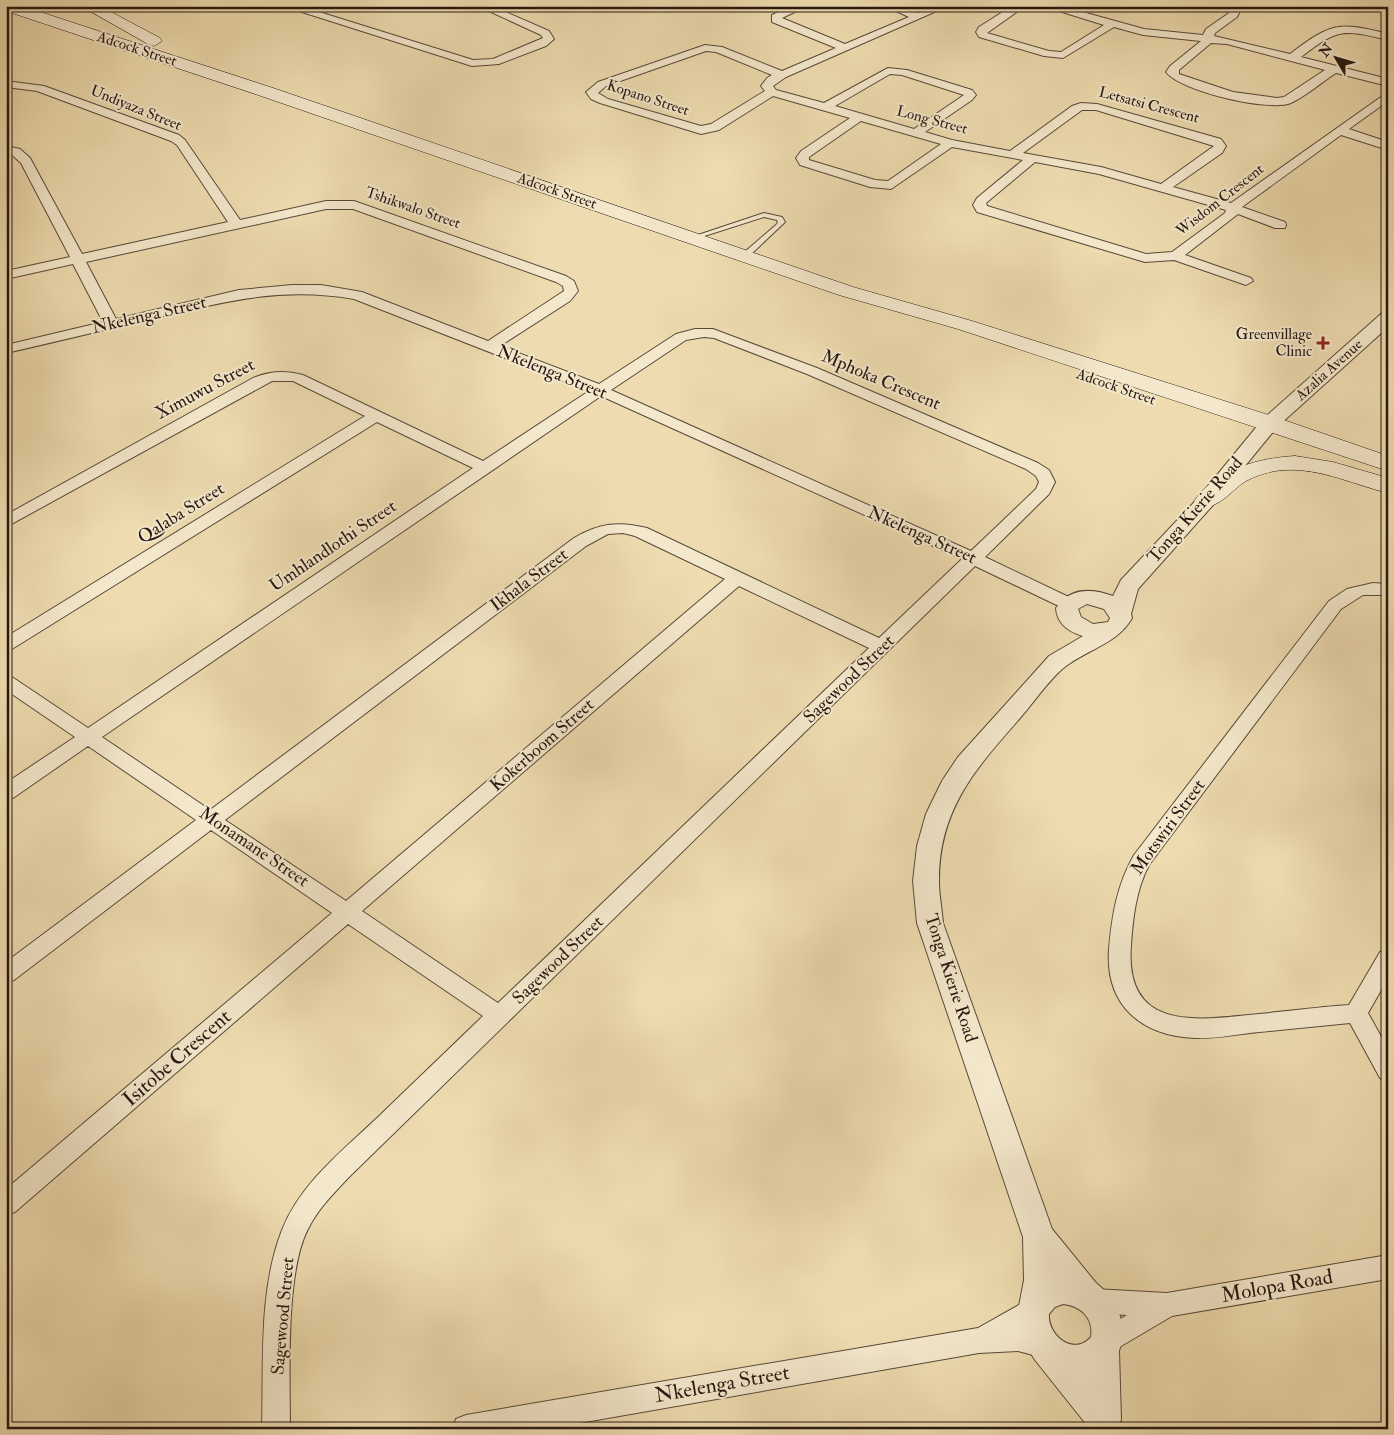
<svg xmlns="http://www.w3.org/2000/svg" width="1394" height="1435" font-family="'IM FELL Double Pica',serif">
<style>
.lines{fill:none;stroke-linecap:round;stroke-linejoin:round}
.service-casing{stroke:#584939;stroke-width:2}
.minor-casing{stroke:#584939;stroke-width:2}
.tertiary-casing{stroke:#584939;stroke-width:2}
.secondary-casing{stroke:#261811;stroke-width:1}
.service{fill:#f4e8cc;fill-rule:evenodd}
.minor{fill:#f4e8cc;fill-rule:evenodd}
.tertiary{fill:#f4e8cc;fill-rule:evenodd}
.secondary{fill:#f4e8cc;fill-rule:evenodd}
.poi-dot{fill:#8f2418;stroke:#f4e8cc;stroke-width:2}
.labels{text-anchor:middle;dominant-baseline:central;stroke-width:4;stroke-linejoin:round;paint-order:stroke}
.far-street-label{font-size:15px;fill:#261811;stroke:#f4e8cc}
.far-poi-label{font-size:15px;fill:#261811;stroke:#f4e8cc;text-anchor:end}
.street-label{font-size:18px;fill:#261811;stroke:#f4e8cc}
.near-street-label{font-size:21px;fill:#261811;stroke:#f4e8cc}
</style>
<rect width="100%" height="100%" fill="#eedcb0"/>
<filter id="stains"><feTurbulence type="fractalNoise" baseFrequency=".004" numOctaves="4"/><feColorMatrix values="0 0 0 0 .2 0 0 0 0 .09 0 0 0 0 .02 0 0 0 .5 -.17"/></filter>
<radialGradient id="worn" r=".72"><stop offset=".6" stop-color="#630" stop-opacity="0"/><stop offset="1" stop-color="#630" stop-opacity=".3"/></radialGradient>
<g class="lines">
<!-- service casing -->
<g class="service-casing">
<path id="service" d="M764,213L782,217L785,222L747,258L740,256L776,225L778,222L777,220L764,217L695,239L689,238Z"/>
</g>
<!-- minor casing -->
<g class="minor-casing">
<path id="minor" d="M283,6H300L473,60L493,59L543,38L541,35L478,6H492L549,31L554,39L546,46L499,64L472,66Z
M792,6H807L782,18L845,44L909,17L885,6H900L918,13L934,6H948L786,77L773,86L776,90L824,103L888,68L907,70L972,90L976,95L972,100L925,132L952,140L1010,151L1072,106L1081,103L1097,104L1221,139L1226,146L1222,153L1173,187L1231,203L1388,92V101L1349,129L1388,142V150L1341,135L1242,207L1285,222L1286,225L1285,228H1275L1238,214L1185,255L1251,278L1253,281L1246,285L1174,260L1145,262L977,212L973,205L977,198L1023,160L952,147L891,189L870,187L800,165L796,158L801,151L850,118L773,96L719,130L701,134L600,103L591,99L586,92L598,82L705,45L722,47L782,71L836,48L772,22V15ZM706,51L716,52L772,75L767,78L761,86L765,91L711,124L701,126L608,99L598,93L606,86ZM890,74L902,75L964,95L914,129L835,106ZM1082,110H1096L1214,146L1161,184L1101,167L1023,153ZM861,121L941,144L888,181L875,180L809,160V157ZM1035,162L1099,174L1226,210L1225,213L1172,252L1146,254L987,206L986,203Z
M1012,6H1025L987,33L1049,51L1061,52L1104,25L1043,6H1061L1144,29L1203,35L1206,29L1229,13L1224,6H1236L1240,11L1237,17L1215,33L1214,36L1290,54C1331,23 1338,21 1388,34V40C1343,29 1338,28 1301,57L1388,79V86L1336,73C1322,82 1306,96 1291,103C1268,112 1180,91 1166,72L1170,66L1201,41L1143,35L1114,27L1063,58L1044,56L979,37L976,32L979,27ZM1211,43L1227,44L1325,70L1284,97L1277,98L1233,92L1179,74V70Z
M6,81L44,86L179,135L185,140L240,220L326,201H354L566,276L574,281L578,291L570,301L500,346L599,384L676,334L695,329H713L817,368L1038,463L1049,470L1055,482L1049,494L985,557L1075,600L1078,604L1075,608H1063L975,566L348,1178C333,1194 318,1209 308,1229C285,1273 290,1377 290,1429H262C264,1364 258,1291 282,1230C300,1184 342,1151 377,1118C412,1084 448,1050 483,1016L348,924L15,1212L6,1215V1189L332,913L211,830L14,980L6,983V962L196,820L88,746L13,798L6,800V783L75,737L6,690V675L12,677L88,728L473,468L377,422L12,649L6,651V637L365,416L293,381H272L6,527V515L253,378C270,371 285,370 303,375L483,461L589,391L354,299C280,286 222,302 151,319C103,330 55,342 6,353V345L103,322L73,264L6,279V271L70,257L21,163L12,155L6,154V146L20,149L30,158L82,254L228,222L177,145L171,141L37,91L6,87ZM326,209H353L556,282L563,286L564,291L488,341L362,292L321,285H292L239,290L116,319L86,262ZM704,337L714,338L807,374L1026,469L1036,476L1039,482L1036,489L971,551L611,390L686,340ZM601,396L962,559L879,638L647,528C619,521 599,523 574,538L210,810L102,737ZM623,533L635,536L725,579L346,901L225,820L586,546L608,534ZM739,586L869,648L498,1003L362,911Z
M1373,583L1388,584V595H1363L1341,609L1149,865C1136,890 1133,917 1131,945C1124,1033 1198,1020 1259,1014C1289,1011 1319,1007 1349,1005L1380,952L1388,949V978L1368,1013L1388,1049V1081L1380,1078L1350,1023C1320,1026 1289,1029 1259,1032C1238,1034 1216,1039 1195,1038C1141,1036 1105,1005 1109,949C1112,915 1117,885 1134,855L1329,601L1347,589Z
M1388,1255V1279L1172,1316L1106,1355L1097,1351L1093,1342L1097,1333L1127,1315L1094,1313L1085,1310L1081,1301L1085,1292L1094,1289L1167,1293Z
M1033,1297L1042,1300L1046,1309L1042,1318L1026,1327L1050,1335L1054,1344L1050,1353L1041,1357L1018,1351L979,1353L545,1429H453L456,1419L466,1415L978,1328Z"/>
</g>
<!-- tertiary casing -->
<g class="tertiary-casing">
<path id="tertiary" d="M1388,312V327L1277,427L1213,505L1138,589L1131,614L1132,618C1118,643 1089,649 1066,666C1051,677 1034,702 1021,717C977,767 938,809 939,882C939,895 942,909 943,923L1052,1229L1096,1283L1111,1296L1120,1316L1124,1334L1119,1351L1121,1420L1117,1429H1090L1035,1360L1020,1336L1016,1322L1024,1280L1023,1237L917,923L913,881L917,846L926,814L942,781L958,757L1049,656L1083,636C1069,632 1057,624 1056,608C1069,588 1091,588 1113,596L1121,580L1199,497L1263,419L1382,313ZM1087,604L1104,609L1110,618L1108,622L1093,624L1081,617L1078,609ZM1063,1304C1081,1306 1094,1318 1091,1337C1074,1357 1047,1335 1049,1314L1055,1307Z"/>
</g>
<!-- secondary casing -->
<g class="secondary-casing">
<path id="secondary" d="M6,6H22L273,88L853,287L972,321L1278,418L1388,456V471L958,329L839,295L261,96L6,11Z
M81,6H100L160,38L162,41L154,46L148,44Z
M1295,456L1333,462L1388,478V493C1351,484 1315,465 1275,471C1265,473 1255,476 1246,481C1230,491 1218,511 1198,506L1194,501C1216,469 1259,458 1295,456Z"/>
</g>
<!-- service -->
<use href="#service" class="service"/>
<!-- minor -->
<use href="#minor" class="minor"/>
<!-- tertiary -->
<use href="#tertiary" class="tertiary"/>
<!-- secondary -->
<use href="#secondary" class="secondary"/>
</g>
<!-- markers -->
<path class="poi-dot" d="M1320.5 335.5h5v5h5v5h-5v5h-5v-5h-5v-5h5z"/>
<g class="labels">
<!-- far-street labels -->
<g class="far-street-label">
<text transform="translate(137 49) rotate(18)">Adcock Street</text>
<text transform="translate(648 98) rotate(18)">Kopano Street</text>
<text transform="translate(1149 105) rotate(15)">Letsatsi Crescent</text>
<text transform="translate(136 108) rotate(22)">Undiyaza Street</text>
<text transform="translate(932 120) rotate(15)">Long Street</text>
<text transform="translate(557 191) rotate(19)">Adcock Street</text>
<text transform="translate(1220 200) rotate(-38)">Wisdom Crescent</text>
<text transform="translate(413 208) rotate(19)">Tshikwalo Street</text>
<text transform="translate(1329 370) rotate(-42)">Azalia Avenue</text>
<text transform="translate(1116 387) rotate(19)">Adcock Street</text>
</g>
<!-- far-poi labels -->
<g class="far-poi-label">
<text x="1312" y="334">Greenvillage<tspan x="1312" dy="17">Clinic</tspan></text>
</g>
<!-- street labels -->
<g class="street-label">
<text transform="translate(149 315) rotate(-13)">Nkelenga Street</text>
<text transform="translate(552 372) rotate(22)">Nkelenga Street</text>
<text transform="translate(881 380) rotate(23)">Mphoka Crescent</text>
<text transform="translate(205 389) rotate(-28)">Ximuwu Street</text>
<text transform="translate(1195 510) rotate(-49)">Tonga Kierie Road</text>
<text transform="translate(181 513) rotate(-32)">Qalaba Street</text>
<text transform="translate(922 535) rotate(24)">Nkelenga Street</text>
<text transform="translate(333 546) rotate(-34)">Umhlandlothi Street</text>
<text transform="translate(529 580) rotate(-37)">Ikhala Street</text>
<text transform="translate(849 679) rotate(-44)">Sagewood Street</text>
<text transform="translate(542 745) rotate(-41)">Kokerboom Street</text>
<text transform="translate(1168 827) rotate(-54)">Motswiri Street</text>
<text transform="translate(254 847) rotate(34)">Monamane Street</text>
<text transform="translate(558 960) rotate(-44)">Sagewood Street</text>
<text transform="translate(951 978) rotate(72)">Tonga Kierie Road</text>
<text transform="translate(283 1316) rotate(-85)">Sagewood Street</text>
</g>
<!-- near-street labels -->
<g class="near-street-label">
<text transform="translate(177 1058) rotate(-41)">Isitobe Crescent</text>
<text transform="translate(1277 1286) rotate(-10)">Molopa Road</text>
<text transform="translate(722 1384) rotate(-10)">Nkelenga Street</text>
</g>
</g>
<!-- margin -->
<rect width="1394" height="1435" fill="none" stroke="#eedcb0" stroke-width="25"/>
<rect x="8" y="8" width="1379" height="1420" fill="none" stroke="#261811" stroke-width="2.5"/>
<rect x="12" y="12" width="1369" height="1410" fill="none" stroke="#261811"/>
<!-- north arrow -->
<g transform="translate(1336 58) rotate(308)" stroke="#f4e8cc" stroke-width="4" paint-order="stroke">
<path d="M0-4L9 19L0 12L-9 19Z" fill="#261811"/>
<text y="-8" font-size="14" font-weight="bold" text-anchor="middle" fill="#261811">N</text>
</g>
<rect width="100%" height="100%" filter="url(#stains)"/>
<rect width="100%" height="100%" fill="url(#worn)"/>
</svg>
